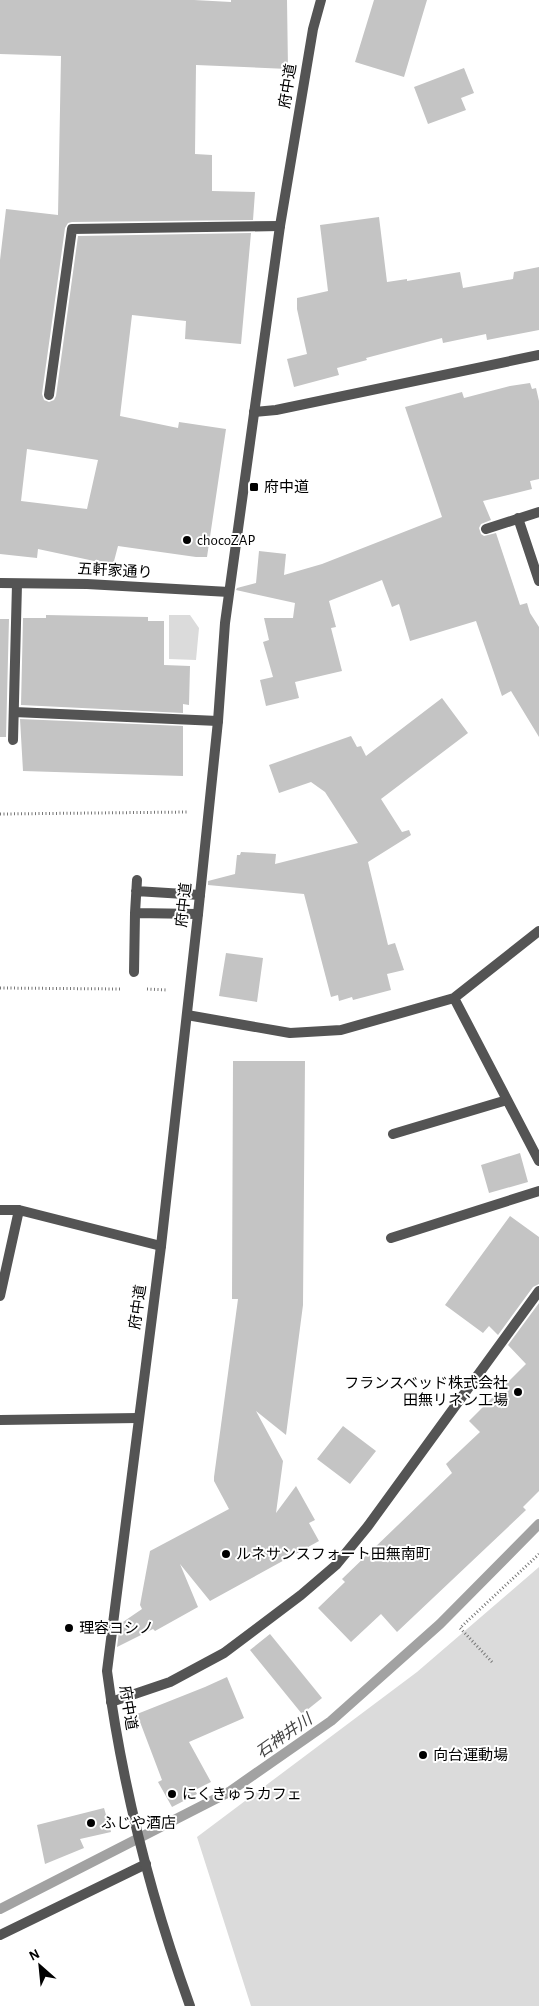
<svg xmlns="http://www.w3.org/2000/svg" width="539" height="2006" font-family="'Alegreya Sans','Noto Sans JP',sans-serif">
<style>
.green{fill:#dbdbdb}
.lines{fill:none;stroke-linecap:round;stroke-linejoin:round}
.stream{stroke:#a2a2a2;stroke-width:10}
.building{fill:#c4c4c4;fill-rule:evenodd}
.path{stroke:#767676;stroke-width:3;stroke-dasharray:1 2.5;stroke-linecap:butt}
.service{stroke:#545454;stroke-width:10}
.minor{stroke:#545454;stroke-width:10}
.tertiary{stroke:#545454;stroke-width:10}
.poi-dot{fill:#000;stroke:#fff;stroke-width:2}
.labels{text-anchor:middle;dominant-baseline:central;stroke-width:4;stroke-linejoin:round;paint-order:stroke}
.street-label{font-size:15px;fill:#000;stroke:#fff}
.poi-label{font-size:15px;fill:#000;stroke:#fff;text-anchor:start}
.water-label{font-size:16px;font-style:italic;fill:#434343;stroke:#fff}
</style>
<rect width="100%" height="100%" fill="#fff"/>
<!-- green -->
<path class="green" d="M169,615H190L199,628L196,660L169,659Z
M539,1567V2006H251L197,1837L417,1672Z"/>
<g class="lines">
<!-- stream -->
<path class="stream" d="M0,1909L229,1792L331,1721L440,1624L539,1524"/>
</g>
<!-- building -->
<path class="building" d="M0,0H194L231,2V0H287L288,69L196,65L195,154L212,155V191L255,192L253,220L72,222L68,223L65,228L42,394L44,400L49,402L54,400L56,396L78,236L251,233L241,344L185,339L186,321L132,315L120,416L178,428L179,422L226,429L207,557H196L118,546L113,565L38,549L37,558L0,554V260L6,209L58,215L61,56L0,54ZM27,449L98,460L87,509L21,501Z
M374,0H427L404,77L355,62Z
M464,68L474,93L461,98L466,110L428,124L414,87Z
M379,217L387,282L407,279V281L460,272L463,288L513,279L514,272L539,267V330L487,340L486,334L443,343L442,338L366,358L367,360L337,368L339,375L294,387L287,359L307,354L297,309V298L328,291L320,225Z
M530,383L532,389L536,388L539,401V479L530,481L532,489L483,501L491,520L481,524L479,528L481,534L484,536L496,533L520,605L527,603L530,613L539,627V737L511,691L502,696L476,621L410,641L399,604L392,607L382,580L329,601L336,627L331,628L342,671L295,682L299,698L266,706L260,680L273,677L263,642L269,640L264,618H293L295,603L236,590L237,588L256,583L259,551L286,554L284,575L322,564L442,517L405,407L462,392L464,398L510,386Z
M46,615L148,617V621H164V665L190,666L189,705L183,704V713L21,705L23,618H46Z
M0,619H9L6,737H0Z
M442,698L468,733L381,799L402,832L409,830L411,835L368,862L388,945L395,943L404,970L387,974L391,990L353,1000L352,997L339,1001L338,995L331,997L304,894L208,885V881L235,874L237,855H240L241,852L276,854L275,864L358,843L325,792L311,782L279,793L269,765L351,736L357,747L361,746L366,756Z
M20,719L183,726V776L23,771Z
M226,953L263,958L257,1002L219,996Z
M233,1061H305L303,1305L286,1435L256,1411L283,1461L276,1513L296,1486L315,1520L309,1523L319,1541L210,1601L180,1564L198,1607L155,1631L153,1629L117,1647L120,1624L142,1609L140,1605L150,1551L229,1509L214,1481V1477L238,1299H232Z
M520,1153L528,1182L489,1193L481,1165Z
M510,1216L539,1237V1284L533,1287L498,1335L489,1326L483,1333L445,1305Z
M539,1303V1491L523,1507L526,1510L397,1632L381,1614L351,1642L318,1608L345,1582L342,1579L452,1473L446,1464L480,1432L469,1421L526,1364L508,1345Z
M343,1426L376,1451L350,1484L317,1459Z
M270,1634L322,1698L302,1714L250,1650Z
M227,1677L244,1718L189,1742L211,1782L195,1790L197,1794L172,1807L158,1782L162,1780L137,1714L205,1687Z
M104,1808L111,1832L80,1839L84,1848L45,1864L37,1825Z"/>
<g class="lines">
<!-- path -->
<path class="path" d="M0,814L188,812
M0,988L121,989
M147,989L168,990
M492,1662L460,1628L539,1554"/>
<!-- service -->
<path class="service" d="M49,395L72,229L280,226
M518,518L539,581
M486,529L539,512
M14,712L218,721
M13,740L17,584
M136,891L200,895
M135,913L137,880
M134,972L135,913L198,914"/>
<!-- minor -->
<path class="minor" d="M254,412L276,410L539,355
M454,998L539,1161
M187,1015L290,1033L341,1030L454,998L539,931
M393,1134L507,1100
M0,1210H19L161,1246
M391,1238L539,1191
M0,1296L19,1210
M0,1420L138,1418
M111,1702L170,1682L224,1653L301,1595L336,1565L368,1526L539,1291
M0,1935L146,1864"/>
<!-- tertiary -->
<path class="tertiary" d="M0,583L87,584L229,592
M190,2006C151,1898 122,1785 107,1671L161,1246L198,914L218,721L225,623L280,226L313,29L321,0"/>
</g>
<!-- markers -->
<g class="poi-dot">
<rect x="249" y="482" width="10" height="10" rx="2.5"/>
<circle cx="187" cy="540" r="5"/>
<circle cx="518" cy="1392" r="5"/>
<circle cx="226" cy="1554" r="5"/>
<circle cx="69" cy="1628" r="5"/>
<circle cx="423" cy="1755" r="5"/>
<circle cx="172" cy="1794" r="5"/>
<circle cx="91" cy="1823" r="5"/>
</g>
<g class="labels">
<!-- street labels -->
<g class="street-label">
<text transform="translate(288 86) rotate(-81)">府中道</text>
<text transform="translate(115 571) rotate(3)">五軒家通り</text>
<text transform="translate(184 905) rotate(-84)">府中道</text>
<text transform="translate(138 1307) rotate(-82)">府中道</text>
<text transform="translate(128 1708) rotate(81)">府中道</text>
</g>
<!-- poi labels -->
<g class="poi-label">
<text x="264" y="487">府中道</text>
<text x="197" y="540">chocoZAP</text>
<text x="508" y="1383" text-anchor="end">フランスベッド株式会社<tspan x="508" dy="17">田無リネン工場</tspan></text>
<text x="236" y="1554">ルネサンスフォート田無南町</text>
<text x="79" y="1628">理容ヨシノ</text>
<text x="433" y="1755">向台運動場</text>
<text x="182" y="1794">にくきゅうカフェ</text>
<text x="101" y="1823">ふじや酒店</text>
</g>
<!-- water labels -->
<g class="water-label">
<text transform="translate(284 1736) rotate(-35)">石神井川</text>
</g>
</g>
<!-- north arrow -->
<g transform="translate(40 1966) rotate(333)" stroke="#ffffff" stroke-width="4" paint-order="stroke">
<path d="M0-4L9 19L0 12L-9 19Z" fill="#000000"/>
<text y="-8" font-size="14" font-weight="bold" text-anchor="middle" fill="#000000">N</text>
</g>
</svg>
